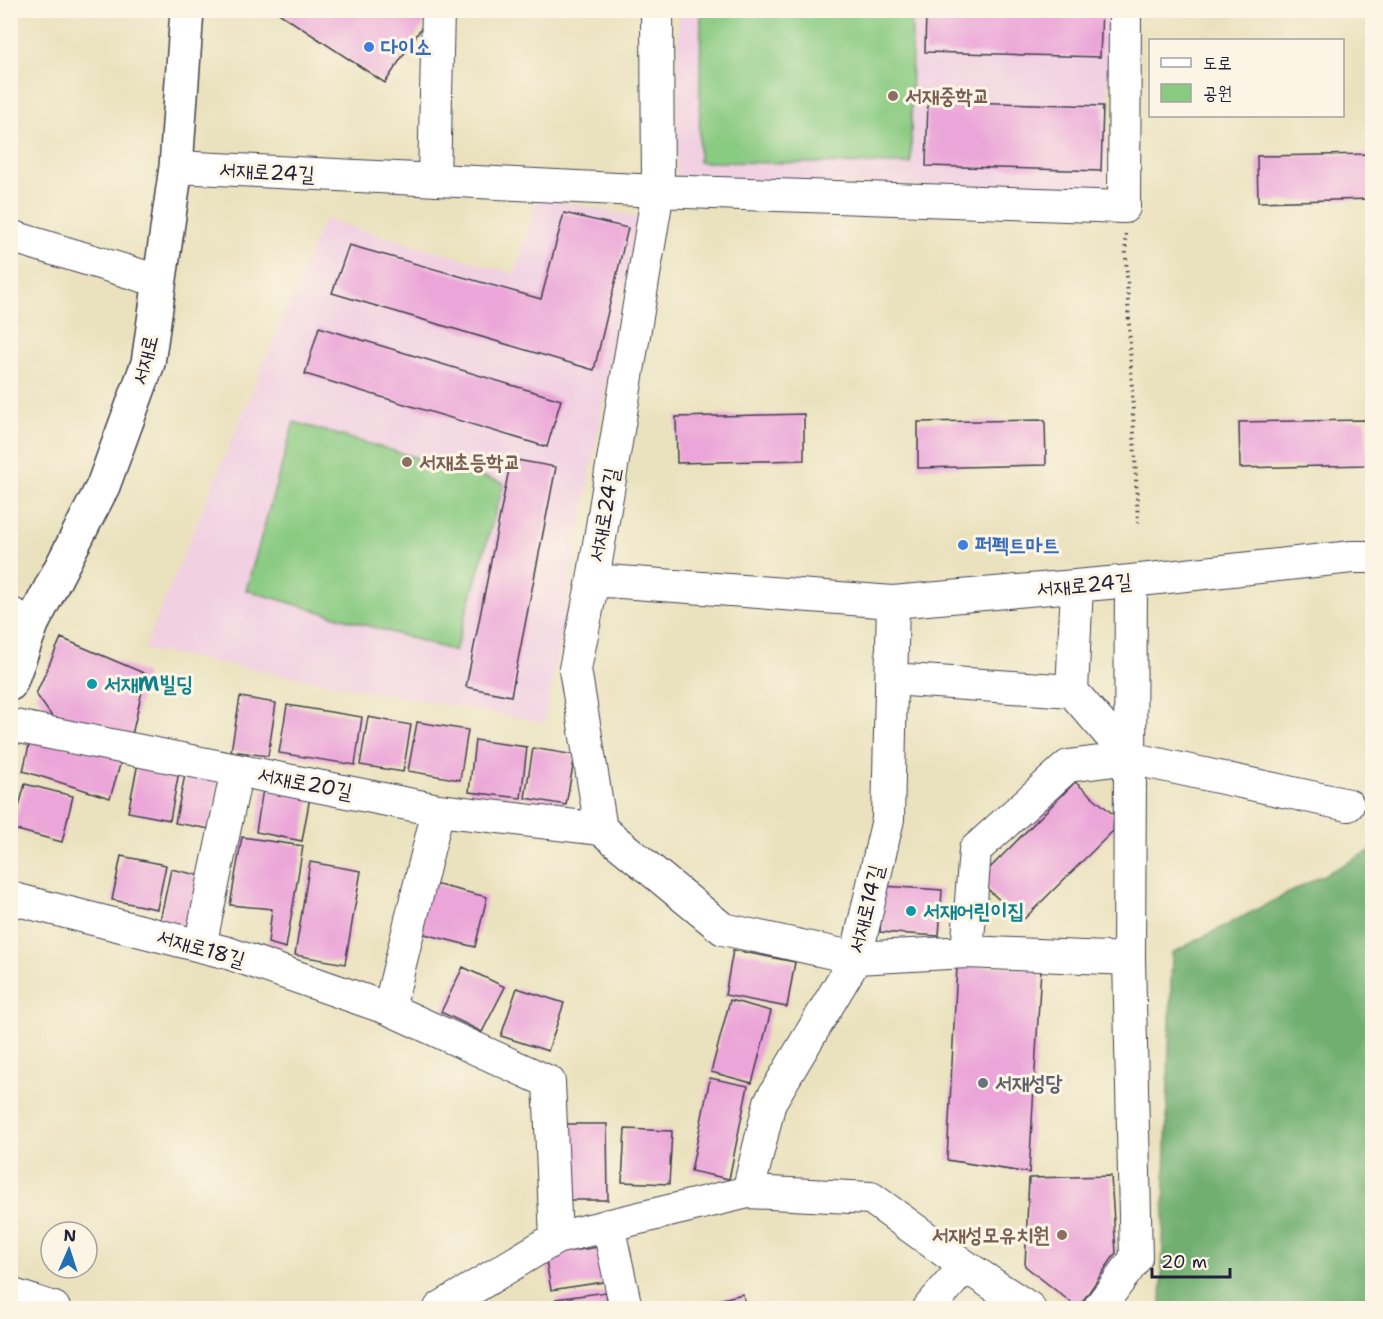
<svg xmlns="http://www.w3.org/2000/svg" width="1383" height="1319" font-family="'Shantell Sans','Poor Story',sans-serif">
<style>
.built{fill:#f1d0e2}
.green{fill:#8acb82;stroke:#56765e;stroke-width:1.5}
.forest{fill:#6faf70;stroke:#486856;stroke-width:1.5}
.building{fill:#eba5d8}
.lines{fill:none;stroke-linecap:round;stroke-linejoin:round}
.minor-casing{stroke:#403f4f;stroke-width:34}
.major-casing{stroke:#403f4f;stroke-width:36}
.path{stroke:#403f4f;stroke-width:4;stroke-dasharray:1.5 4.5;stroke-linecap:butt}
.minor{stroke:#fff;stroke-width:32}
.major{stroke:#fff;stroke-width:33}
.shop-dot{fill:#3f7fe0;stroke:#fcf5e5;stroke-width:2}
.education-dot{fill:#8d6e63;stroke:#fcf5e5;stroke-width:2}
.culture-dot{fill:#0f9aa8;stroke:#fcf5e5;stroke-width:2}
.worship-dot{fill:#6b7280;stroke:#fcf5e5;stroke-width:2}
.labels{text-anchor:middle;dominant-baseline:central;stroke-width:6;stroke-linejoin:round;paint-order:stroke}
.shop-label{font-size:21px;font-weight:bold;fill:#366cbe;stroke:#fcf5e5;text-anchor:start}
.education-label{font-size:21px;font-weight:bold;fill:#785e54;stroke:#fcf5e5;text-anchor:start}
.street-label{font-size:21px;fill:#22223b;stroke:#fcf5e5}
.culture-label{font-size:21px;font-weight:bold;fill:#0d838f;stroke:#fcf5e5;text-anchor:start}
.worship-label{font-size:21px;font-weight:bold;fill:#5b616d;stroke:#fcf5e5;text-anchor:start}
</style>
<rect width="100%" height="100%" fill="#fcf5e5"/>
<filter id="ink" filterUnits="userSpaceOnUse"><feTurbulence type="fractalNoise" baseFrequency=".0167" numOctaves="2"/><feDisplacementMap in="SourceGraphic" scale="12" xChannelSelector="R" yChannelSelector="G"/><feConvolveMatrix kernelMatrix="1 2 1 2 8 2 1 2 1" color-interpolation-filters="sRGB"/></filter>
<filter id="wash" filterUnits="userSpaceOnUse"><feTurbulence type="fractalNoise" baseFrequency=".008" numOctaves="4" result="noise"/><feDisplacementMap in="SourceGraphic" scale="24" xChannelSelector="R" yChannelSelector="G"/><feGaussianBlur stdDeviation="1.35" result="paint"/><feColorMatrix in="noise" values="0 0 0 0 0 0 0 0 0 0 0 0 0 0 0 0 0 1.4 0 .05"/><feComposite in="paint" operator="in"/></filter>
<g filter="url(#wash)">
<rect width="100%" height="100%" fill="#eae2be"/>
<!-- built -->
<path class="built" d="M679,11H1109L1106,189L676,181Z
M537,197L637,217L545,723L144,649L324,219L515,274Z"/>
<!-- green -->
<path class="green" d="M701,11H912L911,164L699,162Z
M294,422L504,483L455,651L246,590Z"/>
<!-- forest -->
<path class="forest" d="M1372,850V1308H1161L1172,953Z"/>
<g id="blocks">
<!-- building -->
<path class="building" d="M274,10H433L385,83Z
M926,10H1102L1100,57L925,52Z
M928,101L1103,106L1101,171L926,166Z
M1372,154V199L1258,202L1257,156Z
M564,213L628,228L594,370L332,293L349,245L541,299Z
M319,327L561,400L547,447L305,374Z
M804,414V460L677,463L676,417Z
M1045,420L1046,465L918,468V422Z
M1366,420L1367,465L1240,468L1239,422Z
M511,459L556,467L511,696L466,687Z
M61,638L146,674L132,735L53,718L36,694Z
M240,697L276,703L268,756L231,751Z
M287,705L362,717L355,765L279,753Z
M368,717L411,725L403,772L360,765Z
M417,722L468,730L460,780L408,771Z
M475,740L527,747L521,798L469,792Z
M30,741L123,755L110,798L23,771Z
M533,748L575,755L566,805L525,798Z
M139,758L180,766L170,820L128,812Z
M186,770L220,776L210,829L175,823Z
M1075,782L1114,815L1113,831L1022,921L978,880Z
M25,784L73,796L62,842L13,829Z
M263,789L310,797L302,841L256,832Z
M242,837L303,846L286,948L268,943L272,909L230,905Z
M121,856L166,865L157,909L112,900Z
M310,862L361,871L345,964L295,955Z
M171,869L207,877L196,929L160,921Z
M430,883L487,897L475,947L417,932Z
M883,886L942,890L939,936L880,932Z
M733,950L795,962L787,1007L725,995Z
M957,966L1041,968L1029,1173L947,1160Z
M463,967L505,987L482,1032L441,1012Z
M517,988L564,1003L548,1051L501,1036Z
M730,1000L771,1011L752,1083L711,1072Z
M710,1078L748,1086L729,1179L691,1171Z
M561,1124H607L608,1200H561Z
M625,1129L672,1131L669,1184L622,1182Z
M1111,1176L1116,1253L1078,1308L1025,1266L1029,1178Z
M605,1246L610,1281L551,1290L545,1255Z
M606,1292L608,1308H558L556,1299Z
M743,1294L746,1308H684Z"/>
</g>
</g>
<g filter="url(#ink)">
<use href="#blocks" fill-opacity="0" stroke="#403f4f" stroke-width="1.5"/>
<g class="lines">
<!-- minor casing -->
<g class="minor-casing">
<path id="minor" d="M176,167L658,191L1124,207L1125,10
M434,180L438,10
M10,236L159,281
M593,580L893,602L1131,581L1352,557H1372
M10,613L32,624
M891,679L1072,691L1077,586
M1072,691L1130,758
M10,725L438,810L601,829L723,929L856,958L967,952L1129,959
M601,829L575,669L593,580L658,191L657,10
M10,898L228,953L389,1009L549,1082L556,1238
M200,946L237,770
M967,952L975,850L1068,766L1130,758L1348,805
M389,1009L438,810
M748,1192L871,1198L965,1266L1029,1308
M608,1225L626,1308
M10,1294L54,1308
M440,1308L556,1238L748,1192L770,1102L856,958L888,819L893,602
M929,1308L965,1266
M1099,1308L1136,1258L1129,959L1131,581"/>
</g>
<!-- major casing -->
<g class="major-casing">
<path id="major" d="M10,684L32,624L103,486L148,363L176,167L187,10"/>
</g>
<!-- path -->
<path class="path" d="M1125,234L1138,523"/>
<!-- minor -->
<use href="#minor" class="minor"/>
<!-- major -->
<use href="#major" class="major"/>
</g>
</g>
<!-- markers -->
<g class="shop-dot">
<circle cx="369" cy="47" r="6"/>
<circle cx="963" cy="545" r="6"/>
</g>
<g class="education-dot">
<circle cx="893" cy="96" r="6"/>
<circle cx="407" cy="462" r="6"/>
<circle cx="1062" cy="1235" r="6"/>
</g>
<g class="culture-dot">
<circle cx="92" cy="684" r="6"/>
<circle cx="911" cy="911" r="6"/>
</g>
<circle class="worship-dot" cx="983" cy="1083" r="6"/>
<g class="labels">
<!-- shop labels -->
<g class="shop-label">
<text x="381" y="47">다이소</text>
<text x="975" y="545">퍼펙트마트</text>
</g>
<!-- education labels -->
<g class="education-label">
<text x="905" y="96">서재중학교</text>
<text x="419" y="462">서재초등학교</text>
<text x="1050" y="1235" text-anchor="end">서재성모유치원</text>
</g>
<!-- street labels -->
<g class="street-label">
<text transform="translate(267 172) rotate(3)">서재로24길</text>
<text transform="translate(145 360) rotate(-76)">서재로</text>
<text transform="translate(604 515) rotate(-80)">서재로24길</text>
<text transform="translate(1084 585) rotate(-5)">서재로24길</text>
<text transform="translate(305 783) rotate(11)">서재로20길</text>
<text transform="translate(866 909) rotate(-76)">서재로14길</text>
<text transform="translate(201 948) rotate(16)">서재로18길</text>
</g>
<!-- culture labels -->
<g class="culture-label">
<text x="104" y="684">서재M빌딩</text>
<text x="923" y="911">서재어린이집</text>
</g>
<!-- worship labels -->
<g class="worship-label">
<text x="995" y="1083">서재성당</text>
</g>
</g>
<!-- margin -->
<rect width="1383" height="1319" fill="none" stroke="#fcf5e5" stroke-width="36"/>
<!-- legend -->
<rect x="1149" y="39" width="195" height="78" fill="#fcf5e5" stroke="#a5a1a1" stroke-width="1.5"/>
<rect x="1161" y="58" width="30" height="9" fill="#ffffff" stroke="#a5a1a1" stroke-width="1.5"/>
<text x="1203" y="69" font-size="18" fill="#22223b">도로</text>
<rect x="1161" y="84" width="30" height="18" fill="#8acb82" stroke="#a5a1a1" stroke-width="1.5"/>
<text x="1203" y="99" font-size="18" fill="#22223b">공원</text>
<!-- north arrow -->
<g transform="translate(69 1250) rotate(3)"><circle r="28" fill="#fcf5e5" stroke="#a5a1a1" stroke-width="1.5"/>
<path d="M0-4.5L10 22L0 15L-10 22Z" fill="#1f6fb2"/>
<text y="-9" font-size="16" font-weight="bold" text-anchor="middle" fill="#22223b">N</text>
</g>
<!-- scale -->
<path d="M1152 1268v9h78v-9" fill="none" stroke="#22223b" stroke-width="3"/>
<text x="1161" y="1268" font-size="18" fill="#22223b" stroke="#fcf5e5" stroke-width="4.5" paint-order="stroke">20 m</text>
</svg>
